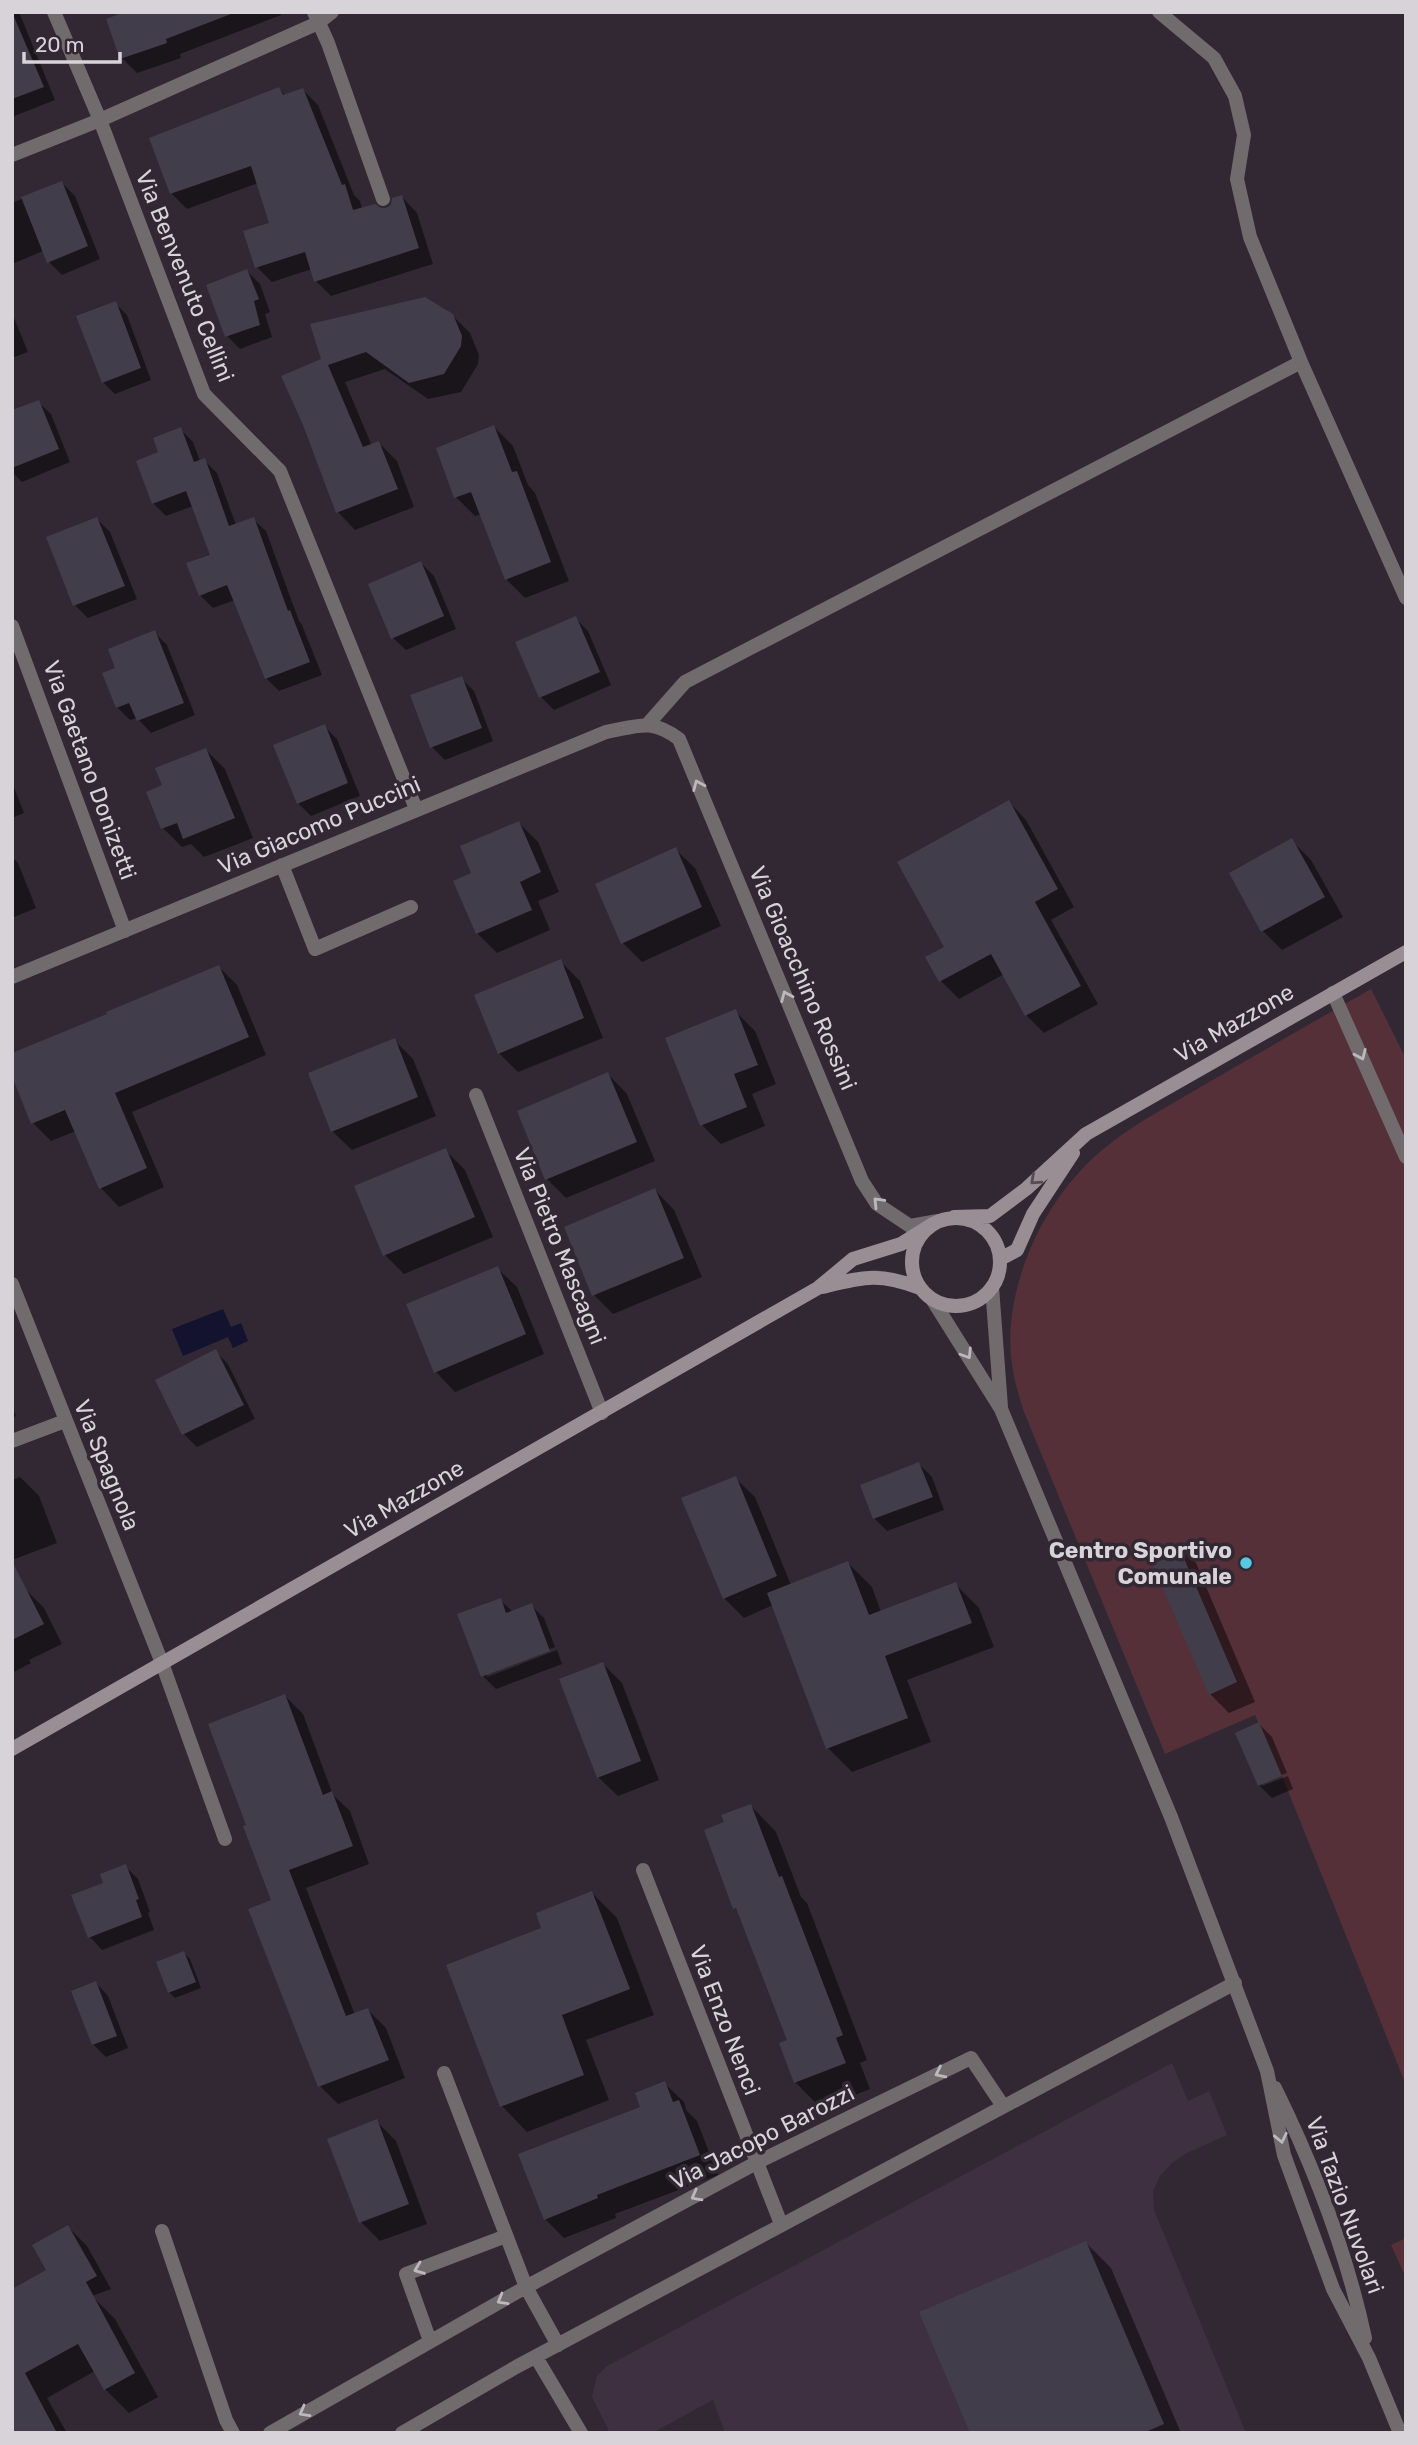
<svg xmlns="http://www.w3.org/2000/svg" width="1418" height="2445" font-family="Rubik,sans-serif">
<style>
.built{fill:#3e3040}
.green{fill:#553039}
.water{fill:#131330}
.shadow{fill:#0007}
.building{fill:#423d4b}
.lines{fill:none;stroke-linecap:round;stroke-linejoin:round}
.lane{stroke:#726b6e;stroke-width:14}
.street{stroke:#726b6e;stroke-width:14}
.secondary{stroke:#998e94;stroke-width:14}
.oneway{stroke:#beb8be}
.oneway2{stroke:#554c55}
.poi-dot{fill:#58c9e4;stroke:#312833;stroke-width:2.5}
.labels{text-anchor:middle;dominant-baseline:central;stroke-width:7;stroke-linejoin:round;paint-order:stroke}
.street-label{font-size:23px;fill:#d8d2d9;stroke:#312833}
.poi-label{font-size:23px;font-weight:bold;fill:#d8d2d9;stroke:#312833;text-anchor:end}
</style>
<rect width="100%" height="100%" fill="#312833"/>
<!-- built -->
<path class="built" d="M1172,2063L1188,2101L1209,2091L1227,2135L1185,2154L1172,2163L1160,2176L1153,2191L1154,2210L1246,2433H725L713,2400L652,2433H610L592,2397L597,2376L607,2366Z"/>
<!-- green -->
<path class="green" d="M1371,989L1406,1059V2085L1282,1776L1255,1715L1165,1754L1024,1412C1014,1383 1008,1354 1011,1323C1017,1263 1047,1202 1091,1160C1119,1133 1154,1114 1187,1095C1248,1059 1310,1024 1371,989Z
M1406,2238V2278L1391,2245Z"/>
<!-- water -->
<path class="water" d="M223,1309L231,1327L241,1323L248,1341L233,1348L228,1337L183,1356L172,1329Z"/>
<!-- shadow -->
<path class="shadow" d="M12,12H19L55,100L12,117Z
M130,12H280L281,15L180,54L181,58L137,73L122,58Z
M279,89L286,96L303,90L318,105L354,195L360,201L362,209L386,210L402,197L417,213L433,264L331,296L316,281L312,269L272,282L257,267L271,224L258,183L187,209L171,193Z
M62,183L75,196L100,259L62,275L49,262L43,251L12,264V203Z
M247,271L260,284L270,312L265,314L272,337L240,349L227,336Z
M115,303L127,315L151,380L115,394L103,382Z
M12,313L28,352L12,358Z
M452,315L470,333L479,355L478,364L461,392L428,399L385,369L345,382L372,446L379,443L397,461L414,507L355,530L338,512L305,425L283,377Z
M38,402L51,414L70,462L22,482L12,472V412Z
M494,427L513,446L528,485L535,493L569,581L525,598L506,579L482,514L475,516L456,497Z
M180,429L193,442L200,461L204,460L217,473L236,525L253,519L266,531L299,621L302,625L322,675L279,691L266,678L235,600L213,608L200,595L212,556L193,506L166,516L153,503L161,453Z
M97,519L110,532L137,599L88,618L75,605L48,538Z
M421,563L434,576L456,629L406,650L393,638Z
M575,618L588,631L611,685L554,710L541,697Z
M154,632L167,645L195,715L151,733L137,718L130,720L117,707L104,674L117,669Z
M461,678L474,691L493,741L445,760L432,747Z
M324,726L337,739L360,796L311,816L298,803Z
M206,750L225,769L253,838L204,857L191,844L182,847L163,828L164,786Z
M12,782L24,813L12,818Z
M1009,802L1026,820L1074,907L1051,920L1098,1004L1044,1033L1026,1015L1004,974L959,999L941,981L928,957L946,947Z
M519,823L538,842L559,892L538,901L550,930L497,953L477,933L473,874Z
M1292,841L1311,860L1343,917L1282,950L1263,931L1231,874Z
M675,849L695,868L721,926L642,962L623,943Z
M12,857L18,863L36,908L12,918Z
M561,962L580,981L603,1038L518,1072L499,1053Z
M219,967L237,985L266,1055L132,1112L164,1187L119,1207L101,1188L76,1131L51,1141L33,1123Z
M735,1011L755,1031L776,1084L752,1094L765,1126L721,1144L702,1125Z
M394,1040L413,1059L436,1116L352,1150L332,1131Z
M608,1074L627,1094L655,1161L566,1198L547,1179Z
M445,1150L465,1170L493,1237L404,1274L385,1255Z
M655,1190L674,1210L702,1277L613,1314L594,1295Z
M497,1268L517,1287L544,1354L455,1392L436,1372L408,1305Z
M215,1351L228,1364L255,1419L197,1447L184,1434L157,1381Z
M12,1405L16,1416L12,1418Z
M919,1464L932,1477L944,1510L887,1531L874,1518L862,1486Z
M20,1477L39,1496L57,1543L12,1560V1480Z
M735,1478L755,1497L791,1585L848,1563L872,1587L881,1612L955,1584L979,1608L994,1647L907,1680L931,1742L852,1772L828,1748L773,1605L744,1618L724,1598Z
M1176,1544L1196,1563L1255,1702L1229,1713L1210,1694Z
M25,1589L44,1608L62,1644L29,1660L31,1663L12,1673V1595Z
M500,1600L513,1612L531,1605L544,1618L555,1647L487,1673V1677L557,1650L562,1664L496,1689L483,1676Z
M603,1664L622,1683L659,1780L618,1796L598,1777Z
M285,1696L303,1714L333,1795L350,1811L369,1864L306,1888L355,2015L368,2010L386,2028L405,2078L338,2104L320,2086L250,1910L274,1901L248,1826Z
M1259,1724L1272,1737L1287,1773L1262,1782V1786L1288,1776L1293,1789L1272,1798L1259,1785Z
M751,1806L776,1832L801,1897L807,1903L867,2060L860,2063L870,2089L821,2108L795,2082L789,2041L740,1913L735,1908L726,1823Z
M125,1866L138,1879L150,1912L148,1913L154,1930L102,1950L90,1937Z
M592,1893L617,1918L654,2015L586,2040L609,2100L527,2132L502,2106L448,1966L544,1929Z
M184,1953L190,1959L201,1988L175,1998L169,1992Z
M96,1983L108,1996L128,2048L106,2057L93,2044Z
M664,2083L684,2102L686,2110L697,2121L718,2175L615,2214L616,2218L564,2238L545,2219Z
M376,2121L396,2141L427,2224L380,2241L361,2222Z
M68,2227L87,2246L111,2289L92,2296L115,2319L158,2397L129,2413L105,2389L95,2371L47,2398L67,2433H12V2339Z
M1086,2243L1111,2268L1181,2433H972Z"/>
<!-- building -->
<path class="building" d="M12,12L44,87L12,99Z
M124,12H230L231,14L166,39L167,43L120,59L106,19Z
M279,87L283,95L303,88L342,185L345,184L353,210L375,204L381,208H386L391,205L392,198L402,195L419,248L314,282L305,252L255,268L243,231L269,223L251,166L170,194L149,138Z
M62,181L88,246L47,263L21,197Z
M247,269L259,299L254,301L260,325L225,337L206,285Z
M425,297L453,314L462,336L461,346L444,374L409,383L366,352L328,365L363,447L379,441L398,489L336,513L303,425L281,376L321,359L310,324Z
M116,301L141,368L102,383L76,316Z
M39,400L59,449L12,468V410Z
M494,425L512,472L517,471L551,562L505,580L471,492L454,498L436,448Z
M181,427L194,462L205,458L229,526L254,517L288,611L290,610L310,662L265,679L227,585L199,596L186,563L210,555L186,491L152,504L136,461L158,452L153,438Z
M97,517L125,586L73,606L46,537Z
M421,561L444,616L391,639L368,584Z
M576,616L600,672L539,698L515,642Z
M155,630L184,703L137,721L129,703L116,708L102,673L115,668L108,649Z
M462,676L482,728L430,748L410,695Z
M325,724L348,783L297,804L273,745Z
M206,748L235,818L183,839L177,823L161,829L146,792L162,785L155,768Z
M1009,800L1058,889L1035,902L1081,986L1025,1016L991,954L939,982L925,957L944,947L897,862Z
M519,821L541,872L520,882L532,910L476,934L453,881L471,873L460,846Z
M1292,838L1325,897L1261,932L1229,873Z
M676,847L702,907L621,944L595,884Z
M561,959L584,1018L498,1054L474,995Z
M219,965L249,1037L115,1093L147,1168L99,1189L65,1110L31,1124L12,1076V1053L107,1014L106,1012Z
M736,1009L758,1065L734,1074L747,1107L700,1126L665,1038Z
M395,1038L418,1097L331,1132L308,1073Z
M608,1072L637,1142L545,1180L517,1111Z
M446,1148L475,1217L383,1256L354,1186Z
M655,1188L684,1258L592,1296L564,1227Z
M498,1266L526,1334L434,1373L406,1304Z
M216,1349L244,1405L182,1435L155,1380Z
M919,1462L933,1497L873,1519L860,1485Z
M736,1476L777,1576L723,1599L681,1498Z
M1177,1542L1237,1682L1209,1695L1148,1554Z
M12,1561L44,1624L12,1640Z
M848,1561L869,1615L956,1582L972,1623L885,1656L908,1718L826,1749L767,1593Z
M501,1598L506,1613L532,1603L550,1651L481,1677L457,1614Z
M603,1662L641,1761L597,1778L559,1679Z
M285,1694L323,1795L332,1791L353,1846L289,1870L346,2016L368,2008L389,2060L318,2087L248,1909L271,1900L243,1826L246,1825L208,1724Z
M1259,1722L1282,1776L1258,1786L1235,1733Z
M751,1804L779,1877L782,1876L843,2035L836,2038L846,2063L794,2083L779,2043L787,2040L736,1908L733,1909L704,1830L724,1822L721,1815Z
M126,1864L139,1899L136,1900L142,1917L88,1938L71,1895L103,1883L100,1874Z
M592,1891L630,1989L562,2015L584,2075L500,2107L446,1965L541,1928L536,1913Z
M184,1951L196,1982L168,1993L156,1962Z
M96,1981L117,2036L92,2045L71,1991Z
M665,2081L673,2102L679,2100L700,2155L597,2195L598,2198L544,2220L518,2154L640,2107L635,2093Z
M377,2119L409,2204L359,2223L327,2139Z
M68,2225L97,2276L86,2282L135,2373L104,2390L78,2344L25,2373L57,2433H12V2289L46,2270L32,2245Z
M1086,2241L1164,2424L1143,2433H970L919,2312Z"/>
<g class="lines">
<!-- lane -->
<path class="lane" d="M162,1663L225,1839"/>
<!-- street -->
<path class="street" d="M54,12L100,120L204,394L280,471L416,809
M314,12L328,43L383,199
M1159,12L1214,58L1235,96L1244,135L1237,179L1250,237L1301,362L1406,598
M12,155L100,120L318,23L332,12
M12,626L125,931
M647,725L685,682L1301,362
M282,865L315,949L411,907
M12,977L606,732C639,726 651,718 679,739L862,1181L877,1204L910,1226L938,1221
M1333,993L1406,1157
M476,1095L602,1413
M12,1284L162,1663
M992,1287L1001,1407
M932,1299L1001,1409L1171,1817L1267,2071L1284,2155L1333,2289L1369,2358L1400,2433
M12,1441L65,1421
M643,1870L781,2224
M444,2073L526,2287L756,2163L971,2058L1003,2106
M1275,2088C1315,2169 1346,2250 1365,2338
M162,2231L226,2420L233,2433
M430,2341L406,2274L506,2236
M536,2357L581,2433
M270,2433L526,2287L558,2345
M402,2433L516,2367L1235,1983"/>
<!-- secondary -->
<path class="secondary" d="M954,1217L990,1216L1026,1189L1086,1134L1406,952
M912 1262a44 44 0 1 1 88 0a44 44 0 1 1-88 0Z
M1000,1259L1017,1250L1033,1214L1073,1153
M822,1287C863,1277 879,1272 920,1288
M12,1749L818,1288L853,1259L901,1244L933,1224"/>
</g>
<!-- one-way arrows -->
<defs><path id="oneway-chevron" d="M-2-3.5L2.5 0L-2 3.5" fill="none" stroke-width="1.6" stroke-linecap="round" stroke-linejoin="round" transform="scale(1.75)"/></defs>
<g class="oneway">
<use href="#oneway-chevron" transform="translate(698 785) rotate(-113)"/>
<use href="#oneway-chevron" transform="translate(786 996) rotate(-113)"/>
<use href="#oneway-chevron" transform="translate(1361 1055) rotate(66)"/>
<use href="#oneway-chevron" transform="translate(878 1202) rotate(-134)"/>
<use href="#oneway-chevron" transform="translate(967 1354) rotate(58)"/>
<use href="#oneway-chevron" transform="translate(940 2073) rotate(154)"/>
<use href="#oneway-chevron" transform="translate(1281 2138) rotate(78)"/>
<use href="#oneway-chevron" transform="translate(696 2196) rotate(152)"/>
<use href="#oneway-chevron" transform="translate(419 2269) rotate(159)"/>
<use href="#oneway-chevron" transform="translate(502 2300) rotate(150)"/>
<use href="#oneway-chevron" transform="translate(304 2412) rotate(151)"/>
</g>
<use class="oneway2" href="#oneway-chevron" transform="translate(1035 1180) rotate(138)"/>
<!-- markers -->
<circle class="poi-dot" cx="1246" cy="1563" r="7"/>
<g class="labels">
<!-- street labels -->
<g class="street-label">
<text transform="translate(185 276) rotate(68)">Via Benvenuto Cellini</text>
<text transform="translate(90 770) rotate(70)">Via Gaetano Donizetti</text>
<text transform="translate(319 825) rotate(-23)">Via Giacomo Puccini</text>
<text transform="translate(803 978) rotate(67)">Via Gioacchino Rossini</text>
<text transform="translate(1234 1023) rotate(-30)">Via Mazzone</text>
<text transform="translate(560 1246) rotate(68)">Via Pietro Mascagni</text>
<text transform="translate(107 1465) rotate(68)">Via Spagnola</text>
<text transform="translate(404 1499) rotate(-30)">Via Mazzone</text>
<text transform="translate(725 2020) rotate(69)">Via Enzo Nenci</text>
<text transform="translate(762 2137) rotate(-27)">Via Jacopo Barozzi</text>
<text transform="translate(1345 2205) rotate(70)">Via Tazio Nuvolari</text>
</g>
<!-- poi labels -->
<g class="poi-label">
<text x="1232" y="1550">Centro Sportivo<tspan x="1232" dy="26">Comunale</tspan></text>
</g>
</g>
<!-- border -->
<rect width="1418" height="2445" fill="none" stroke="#d8d2d9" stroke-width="28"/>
<!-- scale -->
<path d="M24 52v10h96v-10" fill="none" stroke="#d8d2d9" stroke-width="3.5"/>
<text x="35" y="52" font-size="21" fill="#d8d2d9" stroke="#312833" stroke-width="5" paint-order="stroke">20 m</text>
</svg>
